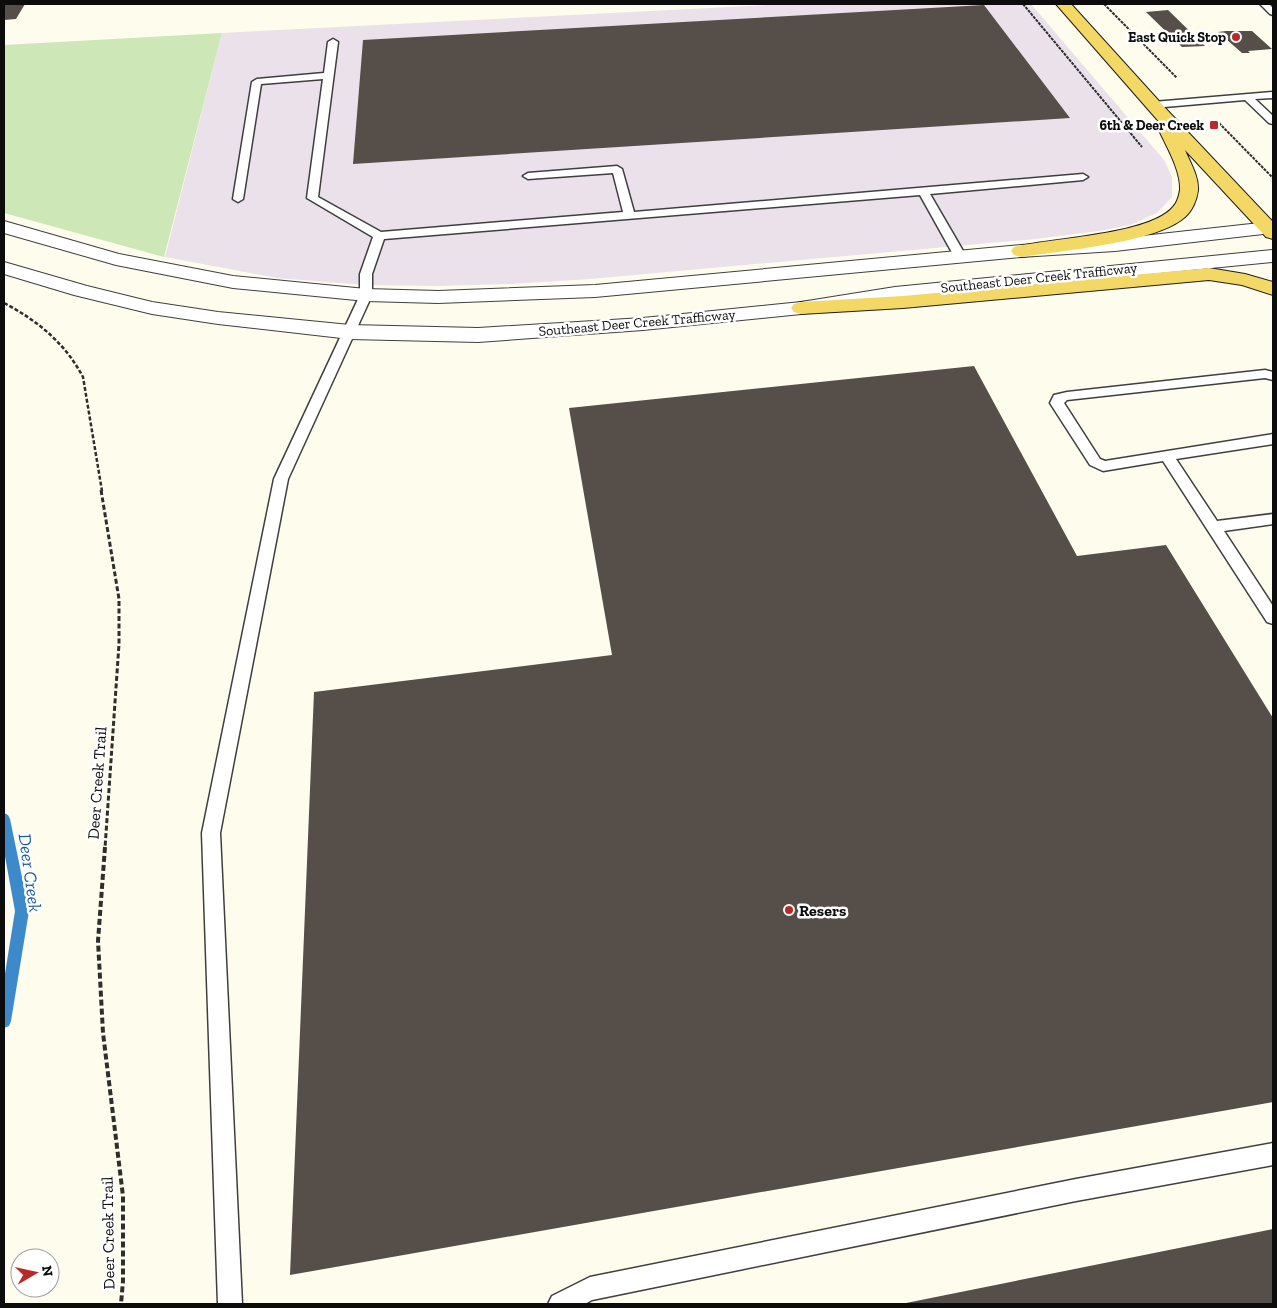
<svg xmlns="http://www.w3.org/2000/svg" width="1277" height="1308" font-family="'Zilla Slab',serif">
<style>
.industrial{fill:#eae1eb}
.green{fill:#cee7b7}
.lines{fill:none;stroke-linecap:round;stroke-linejoin:round}
.stream{fill:#3c8ac9;fill-rule:evenodd}
.building{fill:#554e49}
.service-casing{stroke:#3f3f3f;stroke-width:3}
.tertiary-casing{stroke:#3f3f3f;stroke-width:2}
.primary-casing{stroke:#1d1d1d;stroke-width:2}
.path-far3{stroke:#2e2e2e;stroke-width:2;stroke-dasharray:3 1;stroke-linecap:butt}
.path-far2{stroke:#2e2e2e;stroke-width:2.5;stroke-dasharray:4 2;stroke-linecap:butt}
.path-far1{stroke:#2e2e2e;stroke-width:3;stroke-dasharray:5 2.5;stroke-linecap:butt}
.path{stroke:#2e2e2e;stroke-width:4;stroke-dasharray:6 3;stroke-linecap:butt}
.service{fill:#fff;fill-rule:evenodd}
.tertiary{fill:#fff;fill-rule:evenodd}
.primary{fill:#f4d866;fill-rule:evenodd}
.poi-dot{fill:#b82929;stroke:#fff;stroke-width:2}
.labels{text-anchor:middle;dominant-baseline:central;stroke-width:5;stroke-linejoin:round;paint-order:stroke}
.far-poi-label{font-size:14px;font-weight:bold;fill:#0c0c0c;stroke:#fff;text-anchor:end}
.far-street-label{font-size:14px;fill:#0c0c0c;stroke:#fff}
.street-label{font-size:16px;fill:#0c0c0c;stroke:#fff}
.poi-label{font-size:16px;font-weight:bold;fill:#0c0c0c;stroke:#fff;text-anchor:start}
.water-label{font-size:18px;font-style:italic;fill:#1a5c9a;stroke:#fff}
</style>
<rect width="100%" height="100%" fill="#fefcec"/>
<!-- industrial -->
<path class="industrial" d="M787,4H1031L1164,160L1172,177V197L1157,213L1130,225L1099,231L1035,239L590,279L511,284L438,286L364,285L277,278L165,257L222,33Z"/>
<!-- green -->
<path class="green" d="M222,33L164,257L4,213V45Z"/>
<g class="lines">
<!-- stream -->
<path class="stream" d="M4,813L8,815L10,819L29,911L11,1021L9,1026L4,1028V980L15,911L4,851Z"/>
</g>
<!-- building -->
<path class="building" d="M4,4H25L16,19L4,20Z
M984,5L1070,118L353,164L363,40Z
M1168,10L1205,46L1182,47L1146,12Z
M1226,31H1252L1272,49L1248,51L1250,53H1242L1218,32Z
M974,366L1077,556L1166,545L1273,718V1102L290,1275L314,692L612,655L569,408Z
M1273,1229V1304H906V1303Z"/>
<g class="lines">
<!-- service casing -->
<g class="service-casing">
<path id="service" d="M1260,4H1269L1273,8V15L1270,14Z
M333,39L338,42L318,197L381,232L623,212L613,173L528,179L523,176L528,173L617,166L622,169L634,212L1083,174L1088,177L1083,180L930,194L966,256L960,259L954,256L920,195L384,239L372,274V295L288,479L220,833L242,1304H218L202,833L274,479L360,295V274L373,237L307,198L323,79L261,84L243,199L238,202L233,199L252,82L257,79L324,73L328,42Z
M1273,92V98L1255,99L1273,116V124L1269,123L1245,100L1153,108L1148,105L1153,102Z
M1265,370L1273,372V380L1265,378L1067,400L1064,403L1100,459L1105,461L1273,434V444L1176,459L1217,521L1273,514V524L1224,531L1273,606V624L1267,622L1163,461L1103,471L1090,465L1050,403L1054,395L1067,392Z
M1273,1143V1165L1076,1201L592,1300L585,1304H548L552,1296L590,1277L1076,1179Z"/>
</g>
<!-- tertiary casing -->
<g class="tertiary-casing">
<path id="tertiary" d="M4,221L119,254L233,276L366,289L438,291L595,285L1021,245L1115,239L1269,222L1273,223V233L1115,251L1021,257L595,297L438,303L366,301L233,288L116,265L4,233Z
M1273,250V262L895,299L801,314L643,330L478,342L350,339L218,324L152,314L74,295L4,274V262L87,286L152,302L218,312L350,325L478,328L643,318L801,302L895,287Z"/>
</g>
<!-- primary casing -->
<g class="primary-casing">
<path id="primary" d="M1056,4H1071L1168,111L1273,222V239L1266,237L1185,150C1190,162 1199,177 1198,190C1197,200 1192,211 1185,217C1156,243 1060,251 1021,257L1014,255L1011,251L1014,247C1050,238 1150,235 1173,207C1177,203 1179,196 1180,190C1181,170 1166,146 1158,128L1161,124Z
M1209,268L1245,274L1273,282V295L1242,285L1209,280L903,308L801,314L794,312L791,308L794,304L801,302L903,296Z"/>
</g>
<!-- path-far3 -->
<path class="path-far3" d="M1023,4L1142,147
M1104,4L1177,78
M1219,123L1273,178"/>
<!-- path-far2 -->
<path class="path-far2" d="M4,303C38,321 65,343 83,377L102,491"/>
<!-- path-far1 -->
<path class="path-far1" d="M101,490L119,599V644L105,848"/>
<!-- path -->
<path class="path" d="M105,847L98,941L103,1033L123,1196V1281L121,1304"/>
<!-- service -->
<use href="#service" class="service"/>
<!-- tertiary -->
<use href="#tertiary" class="tertiary"/>
<!-- primary -->
<use href="#primary" class="primary"/>
</g>
<!-- markers -->
<g class="poi-dot">
<circle cx="1236" cy="37" r="5"/>
<rect x="1209" y="120" width="10" height="10" rx="2.5"/>
<circle cx="789" cy="910" r="5"/>
</g>
<g class="labels">
<!-- far-poi labels -->
<g class="far-poi-label">
<text x="1226" y="37">East Quick Stop</text>
<text x="1204" y="125">6th &amp; Deer Creek</text>
</g>
<!-- far-street labels -->
<g class="far-street-label">
<text transform="translate(1039 278) rotate(-6)">Southeast Deer Creek Trafficway</text>
<text transform="translate(637 323) rotate(-5)">Southeast Deer Creek Trafficway</text>
</g>
<!-- street labels -->
<g class="street-label">
<text transform="translate(97 783) rotate(-86)">Deer Creek Trail</text>
<text transform="translate(108 1233) rotate(-91)">Deer Creek Trail</text>
</g>
<!-- poi labels -->
<g class="poi-label">
<text x="799" y="910">Resers</text>
</g>
<!-- water labels -->
<g class="water-label">
<text transform="translate(30 873) rotate(82)">Deer Creek</text>
</g>
</g>
<!-- border -->
<rect width="1277" height="1308" fill="none" stroke="#0c0c0c" stroke-width="10"/>
<!-- north arrow -->
<g transform="translate(35 1273) rotate(81)"><circle r="24" fill="#ffffff" stroke="#9e9e9e"/>
<path d="M0-4L9 19L0 12L-9 19Z" fill="#b82929"/>
<text y="-8" font-size="14" font-weight="bold" text-anchor="middle" fill="#0c0c0c">N</text>
</g>
</svg>
